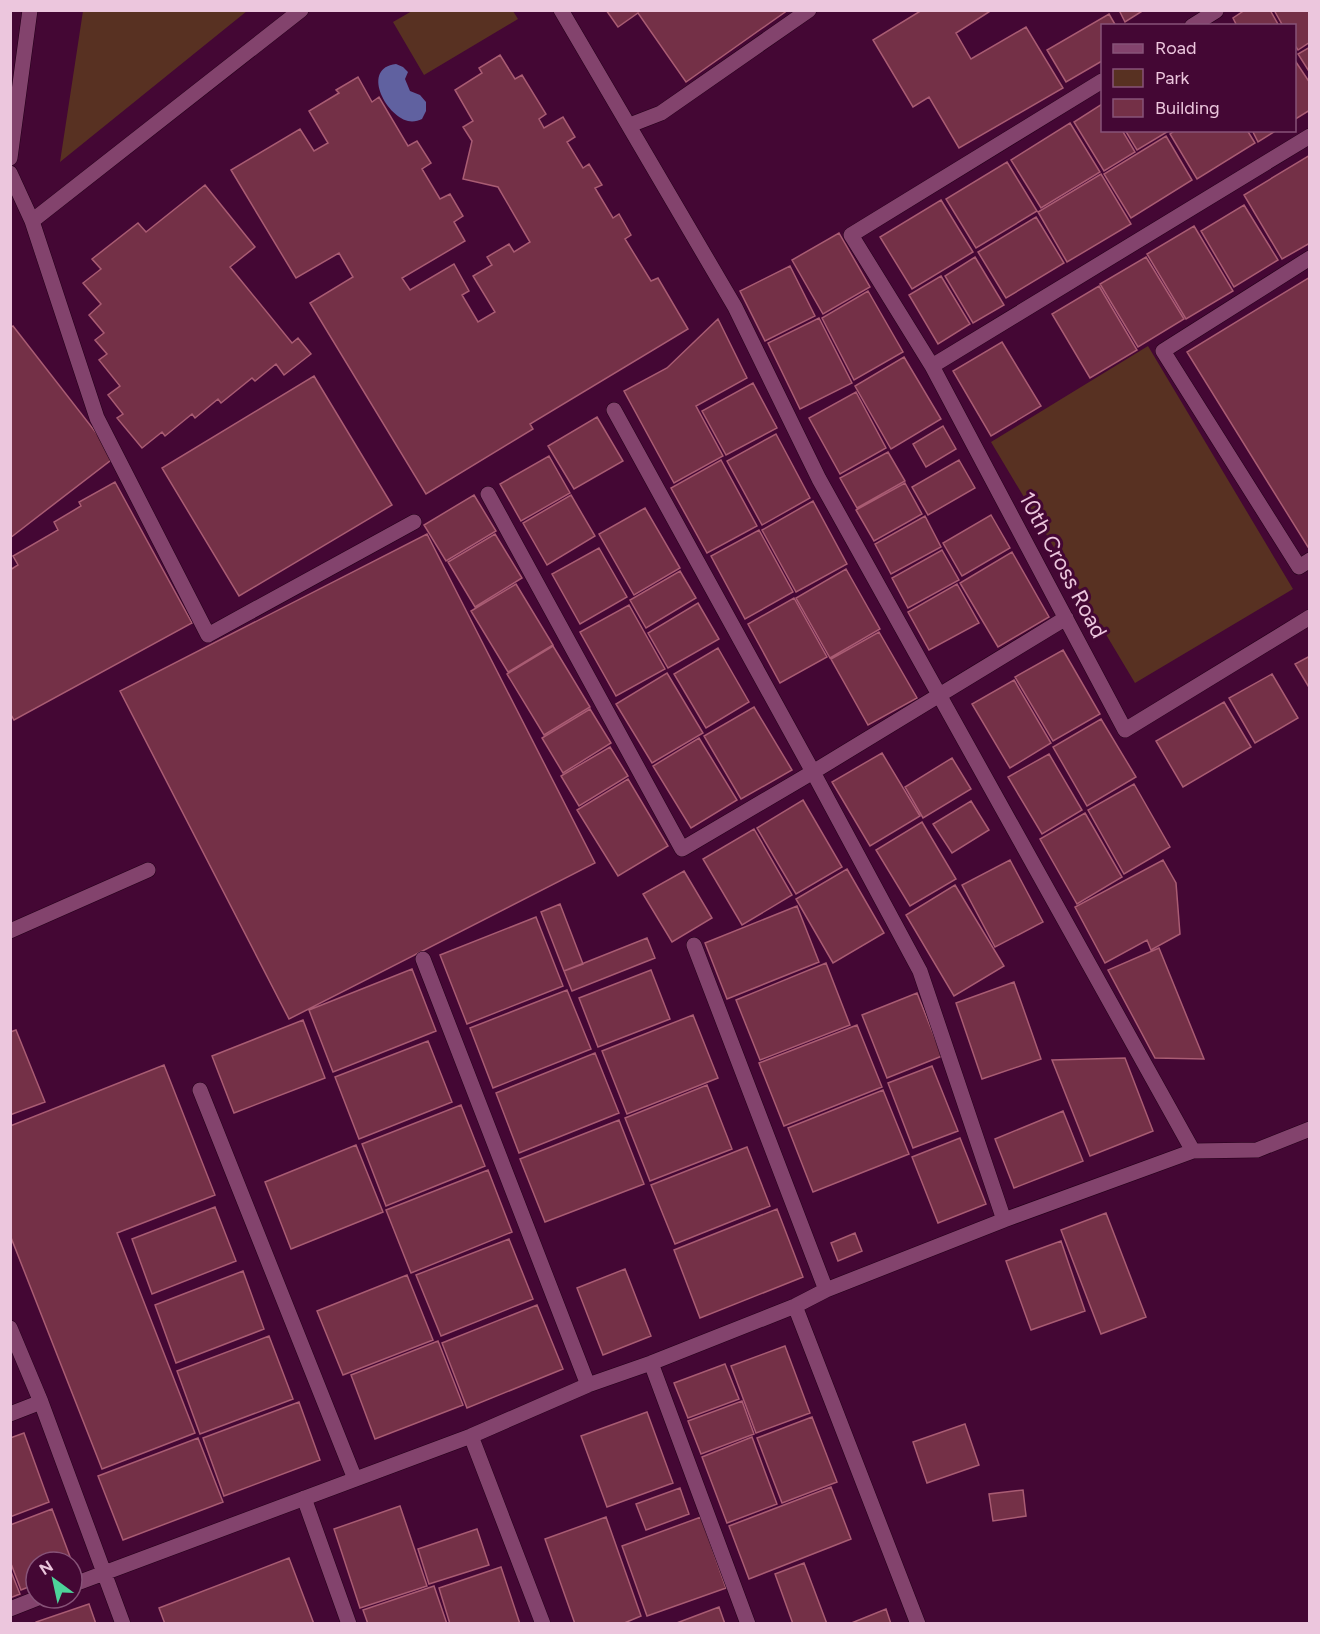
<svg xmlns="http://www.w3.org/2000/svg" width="1320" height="1634" font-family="Figtree,sans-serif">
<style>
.green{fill:#583122}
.water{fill:#6061a0}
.building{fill:#743047;stroke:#a95c73;stroke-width:1.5}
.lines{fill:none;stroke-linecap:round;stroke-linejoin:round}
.lane-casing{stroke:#230019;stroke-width:16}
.street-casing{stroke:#230019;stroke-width:16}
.lane{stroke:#83436d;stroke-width:15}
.street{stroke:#83436d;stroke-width:15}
.labels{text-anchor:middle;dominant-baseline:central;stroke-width:6;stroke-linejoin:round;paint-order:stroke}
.street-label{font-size:22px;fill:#ecc6dd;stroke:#440734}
</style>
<rect width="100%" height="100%" fill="#440734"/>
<!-- green -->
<path class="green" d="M83,11V10L247,11L60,162Z
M412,11H513L518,19L424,75L393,22Z
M1148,346L1293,589L1135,683L991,442Z"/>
<!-- water -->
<path class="water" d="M396,64L403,67L408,72L405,79L410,91L420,95L426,102V111L422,119C418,121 413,122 408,121C385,115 361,68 396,64Z"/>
<!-- building -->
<path class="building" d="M606,10H788L686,82L638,13L618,27Z
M922,10H992L956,33L971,59L1026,27L1063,88L959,148L929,97L913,107L873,40Z
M1119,10H1144L1125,22Z
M1245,10H1270L1279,26H1237L1233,18Z
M1274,10H1310V42L1298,50L1294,44V26H1283Z
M1109,14L1116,26H1102V61L1066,82L1047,50Z
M1310,47V73L1298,54Z
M500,55L515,79L522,75L546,114L539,119L544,128L563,117L575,137L567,142L583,168L589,164L602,185L595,188L613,218L619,214L631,235L625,239L651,281L658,278L688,329L530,424L533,429L426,494L310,303L353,277L339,253L296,278L231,170L300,129L314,151L328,143L309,111L339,93L336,90L358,77L372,102L379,97L408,146L417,141L431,163L422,169L440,199L450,194L463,216L454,222L465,241L402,278L410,290L454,264L469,291L462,295L478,322L495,312L473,276L492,265L487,257L509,244L514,252L530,242L498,187L463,179L472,141L463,127L473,121L455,90L482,73L479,68Z
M1294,59L1310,83V110L1294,120Z
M1102,104V130H1122L1135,152L1104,171L1074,122Z
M1070,123L1100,172L1041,208L1011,160Z
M1125,130H1166L1167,132L1137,150Z
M1176,130H1247L1255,143L1197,179L1170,134Z
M1252,130H1277L1258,142Z
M1166,136L1192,180L1131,218L1104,174Z
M1310,155V243L1282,259L1244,195Z
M1007,162L1037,211L976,248L946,199Z
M1101,174L1131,224L1067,262L1038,212Z
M205,185L255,247L230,267L292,343L298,338L311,354L284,375L276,364L255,381L252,378L221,403L218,399L195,418L192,414L165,436L162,432L142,448L117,418L123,414L108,395L120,386L99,360L107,354L95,340L104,333L89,315L101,304L83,283L101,269L92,259L138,223L146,232Z
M941,200L973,252L912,289L880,237Z
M1244,205L1278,260L1234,287L1201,231Z
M1036,217L1064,263L1006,298L978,252Z
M1194,226L1233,291L1186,319L1147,254Z
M839,233L870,287L823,314L792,260Z
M975,257L1004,305L973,323L945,276Z
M1146,257L1184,319L1138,347L1100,284Z
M790,266L815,316L765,341L740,291Z
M941,276L970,324L938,344L909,295Z
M1310,277V546L1308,547L1187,352Z
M1099,286L1137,350L1090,378L1052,314Z
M868,291L903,352L854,380L822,318Z
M819,318L852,383L800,409L768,343Z
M718,319L747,378L696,406L723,456L674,483L624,391L667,368Z
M13,326L115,457L10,538V328Z
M1002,342L1041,406L991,436L953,371Z
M904,357L941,419L891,449L855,386Z
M314,376L392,505L239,596L162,468Z
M753,383L777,428L726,455L702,411Z
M856,392L886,448L840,474L809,418Z
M597,417L623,461L574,489L548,446Z
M943,426L956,449L926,467L913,444Z
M776,434L810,498L762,525L727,461Z
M888,452L905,481L857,508L840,478Z
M549,456L570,493L521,521L500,484Z
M721,460L757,526L707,553L671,488Z
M959,460L975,488L928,515L912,487Z
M115,482L192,623L14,720L10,713V570L18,565L13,556L58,530L54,522L81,506L79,502Z
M905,483L922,514L874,541L856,510Z
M474,495L496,531L446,561L424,525Z
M571,495L595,536L547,565L523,523Z
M813,501L847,564L796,592L762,530Z
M645,508L680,568L634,595L599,534Z
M991,515L1010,548L962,576L943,543Z
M925,516L941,547L891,574L875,544Z
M759,530L793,592L745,619L711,556Z
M427,534L595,863L289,1019L120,691Z
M495,534L522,578L475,607L448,562Z
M599,548L627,597L580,624L552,574Z
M942,550L959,580L908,608L892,578Z
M1012,552L1049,617L998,647L960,583Z
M846,569L880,629L830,658L796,598Z
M680,571L696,598L646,628L630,600Z
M516,584L553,645L508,672L471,611Z
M957,584L979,623L929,650L908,612Z
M794,598L827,657L780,683L748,624Z
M698,603L719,639L668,668L648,633Z
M629,605L665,669L616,696L580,632Z
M879,632L917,698L868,725L831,659Z
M553,646L590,707L544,735L507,674Z
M718,648L749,702L706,728L674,674Z
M1063,650L1100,714L1053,741L1015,677Z
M1310,656V689L1295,664Z
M667,673L703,733L652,763L616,704Z
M1272,674L1298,718L1255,743L1229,698Z
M1014,680L1051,743L1010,768L972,704Z
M1224,702L1251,747L1183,787L1156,741Z
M754,707L792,770L741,799L704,736Z
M590,709L611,743L563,773L542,738Z
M1101,719L1136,777L1087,806L1053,747Z
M699,738L737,800L691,828L653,766Z
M610,747L628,776L579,806L561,776Z
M882,753L920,816L870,846L832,782Z
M1049,754L1082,810L1042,834L1008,777Z
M952,758L971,789L923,818L905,787Z
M628,779L668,846L618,876L577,810Z
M1134,784L1170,847L1124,874L1088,810Z
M803,800L842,867L796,894L757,828Z
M971,801L989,830L952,853L933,824Z
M1085,813L1122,877L1077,904L1040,839Z
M922,822L956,879L910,906L876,850Z
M754,829L792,895L742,925L703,859Z
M1010,860L1043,922L995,947L962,885Z
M1163,860L1176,883L1180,934L1151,950L1147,940L1105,963L1075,907Z
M847,869L884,933L833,963L796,899Z
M684,871L712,918L672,942L643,894Z
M955,885L1004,966L954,996L906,915Z
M560,904L583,964L564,971L541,912Z
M797,906L819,962L727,999L705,943Z
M536,917L563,986L467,1024L440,955Z
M647,938L655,958L572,991L564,971Z
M1159,948L1204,1059L1155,1058L1108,970Z
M826,963L850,1025L760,1060L736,1000Z
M412,969L436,1031L333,1072L309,1010Z
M651,970L670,1019L598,1047L579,998Z
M1014,982L1041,1059L982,1079L956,1003Z
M567,990L591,1049L493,1088L470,1028Z
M917,993L942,1056L887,1078L862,1015Z
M693,1015L718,1078L627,1114L602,1051Z
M303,1020L325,1078L234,1113L212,1056Z
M857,1025L882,1087L784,1126L759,1063Z
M16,1030L45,1102L10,1115V1032Z
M428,1041L452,1102L359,1139L335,1077Z
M595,1053L619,1113L519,1153L496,1093Z
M1125,1058L1153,1131L1090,1156L1052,1060Z
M164,1065L215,1195L117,1233L195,1433L102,1469L10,1235V1126Z
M932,1066L958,1131L913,1148L888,1083Z
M707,1085L732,1149L650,1181L625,1118Z
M883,1090L909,1154L813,1192L788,1128Z
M461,1105L485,1166L386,1206L362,1144Z
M1063,1111L1083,1161L1014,1188L995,1139Z
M619,1120L644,1184L545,1222L520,1159Z
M960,1138L986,1204L938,1223L912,1157Z
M356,1145L383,1212L291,1249L265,1182Z
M747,1147L770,1206L675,1244L651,1185Z
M488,1170L512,1232L411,1273L386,1210Z
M215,1207L236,1261L152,1294L132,1239Z
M777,1209L803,1277L700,1318L674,1250Z
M1106,1213L1146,1317L1101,1334L1061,1230Z
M855,1233L862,1251L838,1261L831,1243Z
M509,1239L533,1299L441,1336L416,1275Z
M1061,1241L1085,1311L1031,1330L1006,1261Z
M625,1269L651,1336L603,1355L577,1288Z
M243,1271L264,1329L176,1363L155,1305Z
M407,1275L433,1340L343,1375L317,1311Z
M537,1305L563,1369L467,1408L442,1343Z
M269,1336L293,1399L200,1434L177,1371Z
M438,1341L463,1405L375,1439L351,1375Z
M785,1346L810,1413L756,1433L731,1366Z
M725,1364L739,1399L688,1418L674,1383Z
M742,1401L754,1434L701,1454L688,1421Z
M299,1402L320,1460L224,1496L203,1438Z
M647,1412L673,1483L607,1507L581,1436Z
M812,1417L837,1482L782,1503L757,1438Z
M965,1424L979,1465L927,1483L913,1442Z
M24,1433L49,1502L10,1517V1438Z
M752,1437L777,1504L727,1523L702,1457Z
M198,1438L223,1502L123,1540L98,1476Z
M831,1487L851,1539L749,1579L729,1526Z
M680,1488L689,1514L646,1530L636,1504Z
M1023,1490L1026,1516L993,1521L989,1494Z
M400,1506L427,1586L360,1608L334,1529Z
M52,1509L72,1562H36V1584L21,1590L10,1561V1525Z
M606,1517L641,1616L622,1624H575L545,1539Z
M701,1517L726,1588L647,1616L622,1546Z
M477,1529L489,1565L429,1584L418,1549Z
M289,1558L314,1624H165L159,1608Z
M804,1563L827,1624H793L775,1574Z
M501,1567L520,1624H450L439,1588Z
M10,1569L20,1594L10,1598Z
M434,1586L447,1624H368L363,1610Z
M89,1604L96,1624H36V1622Z
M719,1607L725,1624H674Z
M886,1609L891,1624H849Z"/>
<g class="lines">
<!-- lane casing -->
<g class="lane-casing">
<path id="lane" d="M1310,258L1163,351L1299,567L1310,560"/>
</g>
<!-- street casing -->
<g class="street-casing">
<path id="street" d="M561,10L735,307L819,479L1193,1151
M1192,26L1216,11
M1102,81L851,235L932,366L1125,730L1310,617
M630,125L661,113L809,10
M10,158L30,10
M10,173L32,221L301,10
M32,221L97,418L208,635L414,522
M932,366L1310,136
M614,410L813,772L920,971L1004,1220
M488,494L682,849L813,772L1066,618
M10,931L148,870
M694,945L826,1290
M423,959L588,1385
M200,1090L355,1479
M795,1306L918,1624
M10,1328L41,1402L123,1624
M651,1363L748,1624
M10,1414L41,1402
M471,1436L543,1624
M304,1498L349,1624
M72,1585L471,1436L588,1385L651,1363L795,1306L826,1290L1004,1220L1193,1151L1257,1150L1310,1129
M10,1609L38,1598"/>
</g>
<!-- lane -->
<use href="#lane" class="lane"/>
<!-- street -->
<use href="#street" class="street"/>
</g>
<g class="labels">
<!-- street labels -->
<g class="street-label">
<text transform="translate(1063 565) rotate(62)">10th Cross Road</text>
</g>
</g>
<!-- border -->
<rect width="1320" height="1634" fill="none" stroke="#ecc6dd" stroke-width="24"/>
<!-- legend -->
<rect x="1101" y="24" width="195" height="108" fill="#440734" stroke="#875378" stroke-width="1.5"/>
<rect x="1113" y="44" width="30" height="9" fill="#83436d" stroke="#875378" stroke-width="1.5"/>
<text x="1155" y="54" font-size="18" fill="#ecc6dd">Road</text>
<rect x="1113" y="69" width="30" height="18" fill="#583122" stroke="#875378" stroke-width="1.5"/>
<text x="1155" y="84" font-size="18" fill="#ecc6dd">Park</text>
<rect x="1113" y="99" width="30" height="18" fill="#743047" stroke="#875378" stroke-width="1.5"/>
<text x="1155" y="114" font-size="18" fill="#ecc6dd">Building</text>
<!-- north arrow -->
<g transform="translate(54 1580) rotate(327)"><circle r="28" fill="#440734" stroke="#875378" stroke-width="1.5"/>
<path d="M0-4.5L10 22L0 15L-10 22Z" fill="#4dd39a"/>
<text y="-9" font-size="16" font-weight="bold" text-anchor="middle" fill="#ecc6dd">N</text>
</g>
</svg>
